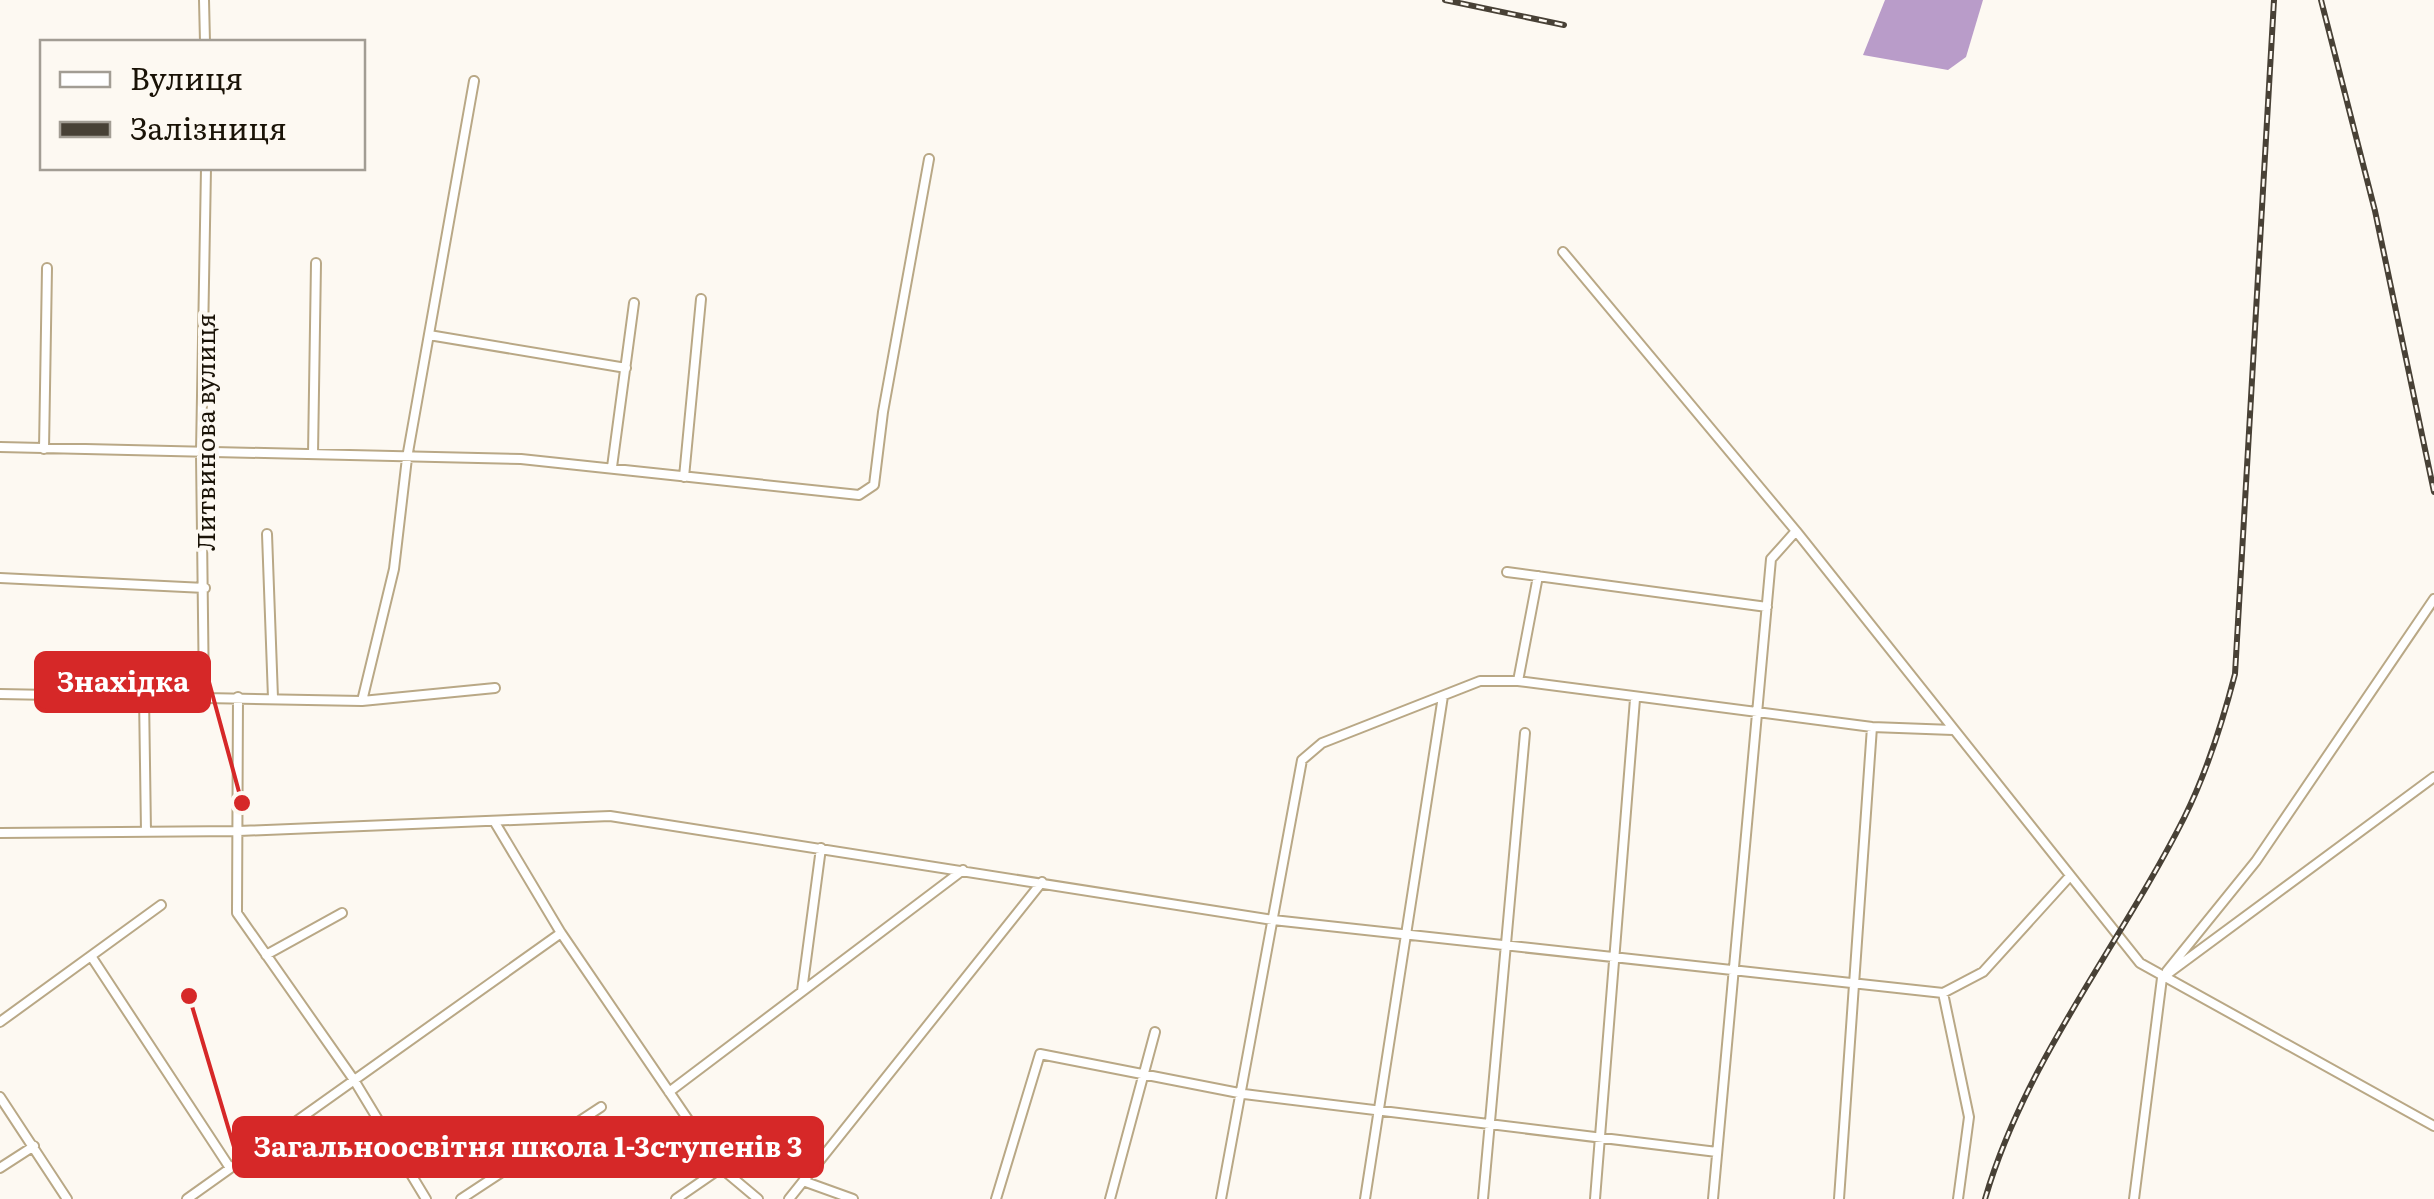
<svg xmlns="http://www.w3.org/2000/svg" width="2434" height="1199" font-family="Literata,serif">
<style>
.water{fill:#b99cc9}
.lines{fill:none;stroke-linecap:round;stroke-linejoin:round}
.street-casing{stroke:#b9a886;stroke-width:12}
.street{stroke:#fff;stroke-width:8}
.rail-casing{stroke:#484136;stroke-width:6}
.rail{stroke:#fdf9f2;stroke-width:2.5;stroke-dasharray:8;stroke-linecap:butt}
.labels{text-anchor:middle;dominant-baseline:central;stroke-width:8;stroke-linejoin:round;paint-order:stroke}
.street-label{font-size:25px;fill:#1a1307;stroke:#fdf9f2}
.leader{fill:none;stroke:#d62828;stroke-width:4}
.callout-dot{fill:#d62828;stroke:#fdf9f2;stroke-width:4}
.callout{fill:#d62828;stroke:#d62828;stroke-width:4}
.callout-label{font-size:28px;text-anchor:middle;font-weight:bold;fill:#fff}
</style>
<rect width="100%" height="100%" fill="#fdf9f2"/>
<!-- water -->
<path class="water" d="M1885,0H1983L1966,57L1948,70L1863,55Z"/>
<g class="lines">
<!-- street casing -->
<g class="street-casing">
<path id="street" d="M204,0L205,42
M1563,252L1796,531L2140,963L2434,1126
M429,335L626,368
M0,447L521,459L859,495L874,485L883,412L929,159
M44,449L47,268
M313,454L316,263
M612,467L634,303
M684,477L701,299
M267,534L273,698
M1507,572L1767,607
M0,578L205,588
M1518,681L1538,576
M0,694L362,701L495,688
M144,696L146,832
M204,697L201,453L206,168
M238,697L237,913L354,1080L426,1199
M362,701L394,569L407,458L474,81
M494,821L561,933L721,1168L758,1199
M0,833L239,831L610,816L1273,920L1943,993
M266,955L342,913
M91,956L230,1168
M2167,971L2256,861L2434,599
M802,991L821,848
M0,1022L161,905
M669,1092L963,870
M0,1097L67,1199
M0,1168L34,1146
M803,1181L853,1199
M187,1199L561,933
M461,1199L601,1107
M676,1199L721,1168
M789,1199L1042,882
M996,1199L1040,1054L1244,1094L1717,1152
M1110,1199L1155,1032
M1221,1199L1302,760L1322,743L1480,681H1518L1872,727L1953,730
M1365,1199L1443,696
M1483,1199L1525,733
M1595,1199L1635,699
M1713,1199L1771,559L1796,531
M1839,1199L1872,727
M1958,1199L1969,1117L1943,993L1983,972L2070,876
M2134,1199L2162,978L2434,777"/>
</g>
<!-- street -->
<use href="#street" class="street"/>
<!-- rail casing -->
<g class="rail-casing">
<path id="rail" d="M1445,0L1564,25
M2321,0L2375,211L2434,492
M1985,1199C2026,1059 2119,947 2184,818C2207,772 2222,724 2235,674L2274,0"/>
</g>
<!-- rail -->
<use href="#rail" class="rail"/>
</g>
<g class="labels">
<!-- street labels -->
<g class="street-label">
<text transform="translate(204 432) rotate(-90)">Литвинова вулиця</text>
</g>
</g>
<!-- callouts -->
<path class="leader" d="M242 803L209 682M189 996L234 1147"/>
<g class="callout-dot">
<circle cx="242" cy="803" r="10"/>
<circle cx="189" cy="996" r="10"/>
</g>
<g class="callout">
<rect x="36" y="653" width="173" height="58" rx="10"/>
<rect x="234" y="1118" width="588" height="58" rx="10"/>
</g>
<g class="callout-label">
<text x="123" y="692">Знахідка</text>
<text x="528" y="1157">Загальноосвiтня школа 1-3ступенiв 3</text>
</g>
<!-- legend -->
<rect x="40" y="40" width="325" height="130" fill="#fdf9f2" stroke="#a29d94" stroke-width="2.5"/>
<rect x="60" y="72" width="50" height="15" fill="#ffffff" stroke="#a29d94" stroke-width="2.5"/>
<text x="130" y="90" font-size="30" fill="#1a1307">Вулиця</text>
<rect x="60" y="122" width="50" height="15" fill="#484136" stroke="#a29d94" stroke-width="2.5"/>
<text x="130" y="140" font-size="30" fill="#1a1307">Залізниця</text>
</svg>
